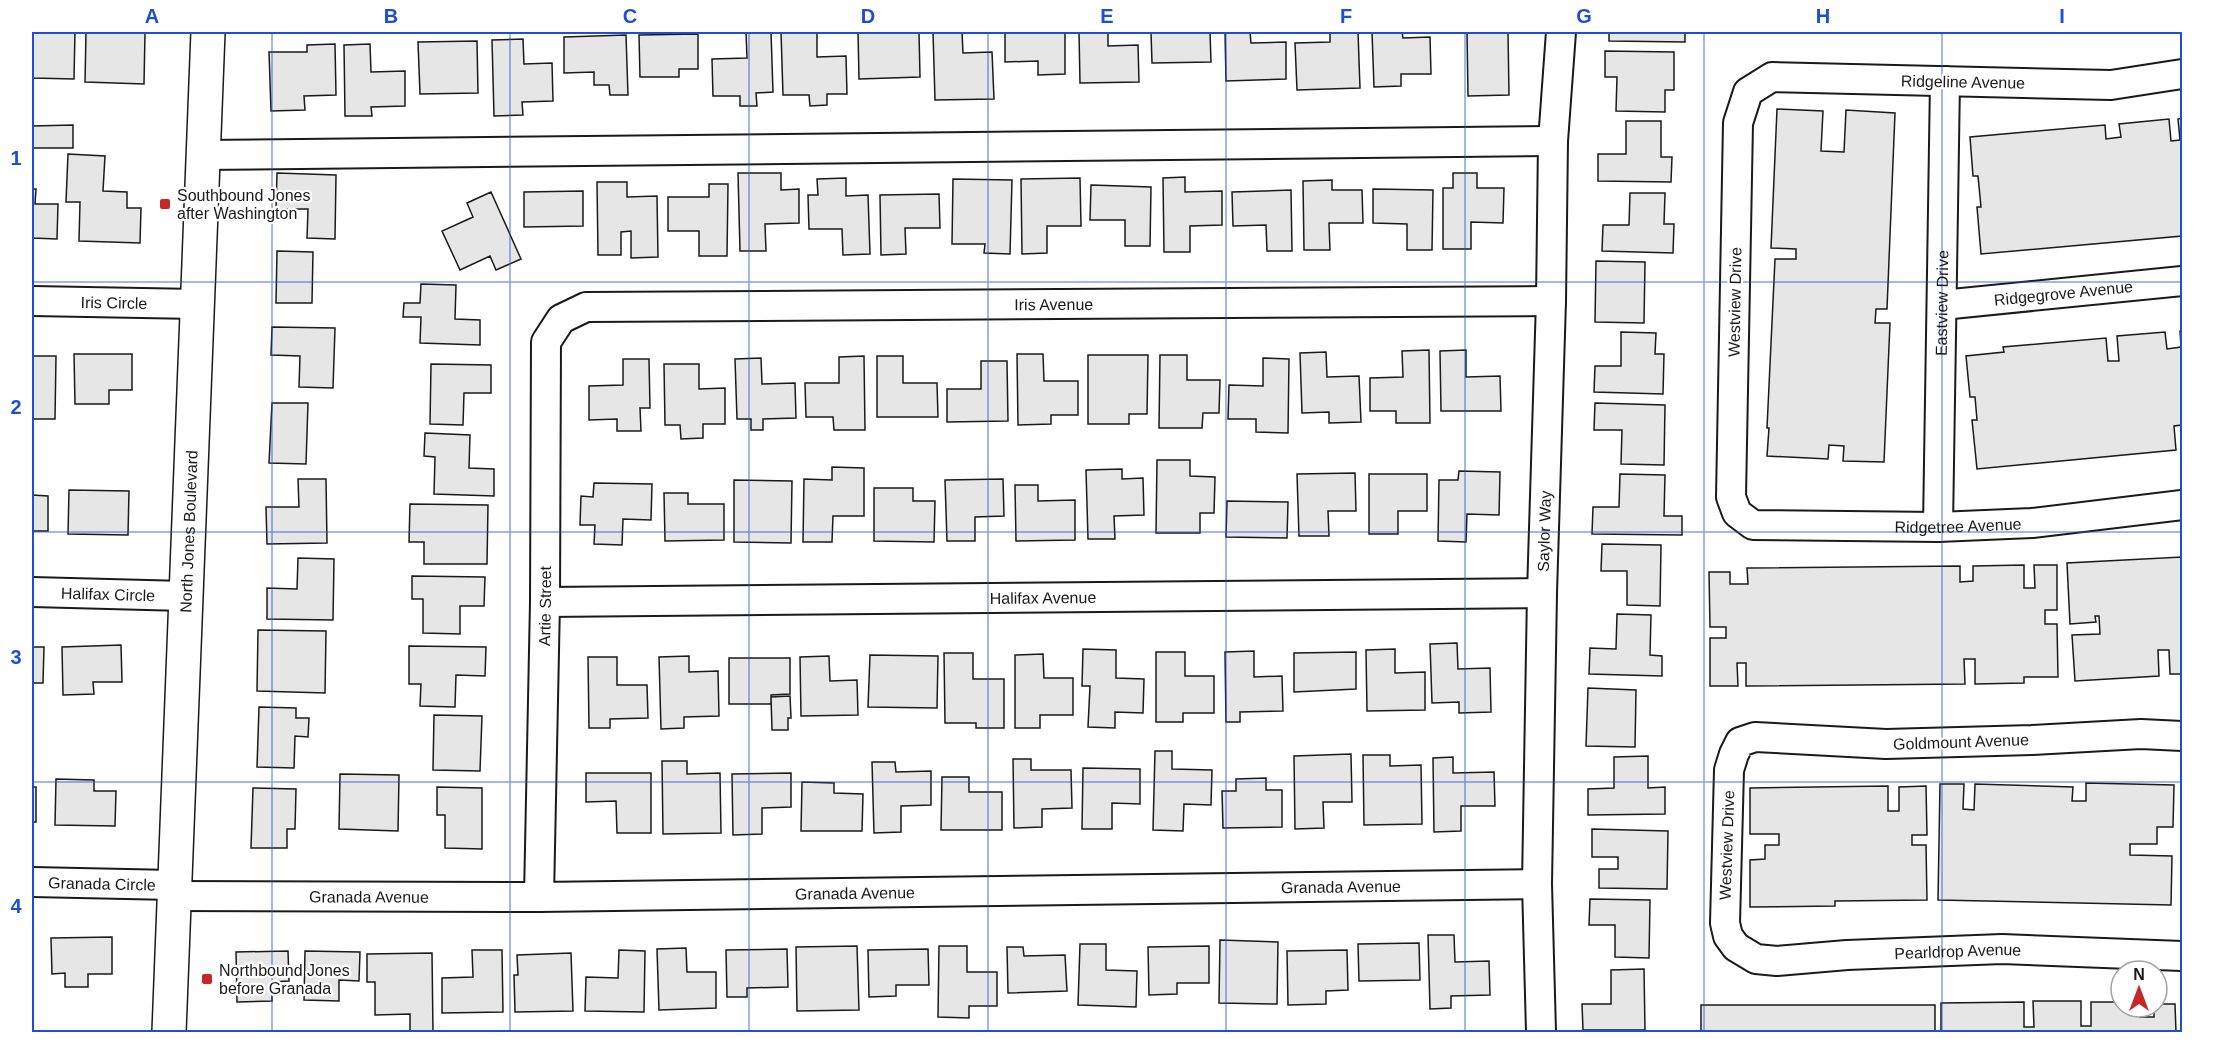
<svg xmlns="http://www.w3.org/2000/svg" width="2214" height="1064" font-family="Helvetica,sans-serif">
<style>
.building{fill:#e6e6e6;stroke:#1a1a1a;stroke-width:1.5}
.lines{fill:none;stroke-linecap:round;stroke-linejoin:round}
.minor-casing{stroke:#1a1a1a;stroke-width:32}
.major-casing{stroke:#1a1a1a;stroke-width:36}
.minor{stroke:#fff;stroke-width:28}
.major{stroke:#fff;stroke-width:33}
.grid{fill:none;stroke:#1d4ed8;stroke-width:1.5;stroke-opacity:0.55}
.poi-dot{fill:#c62828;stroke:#fff;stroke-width:2}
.labels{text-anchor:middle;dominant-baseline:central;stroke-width:4.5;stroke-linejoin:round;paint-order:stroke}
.street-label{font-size:16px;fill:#1a1a1a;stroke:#fff}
.poi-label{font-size:16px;fill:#1a1a1a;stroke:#fff;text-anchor:start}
.neatline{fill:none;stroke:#1d4ed8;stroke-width:2}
.grid-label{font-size:20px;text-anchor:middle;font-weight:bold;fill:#1d4ed8}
</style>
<rect width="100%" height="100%" fill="#fff"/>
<!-- building -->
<path class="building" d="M32,32H75L74,79L32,78Z
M86,32L145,33L144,84L85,82Z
M746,32H771L773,92L756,93L757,106H740V96H713L712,59L747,58Z
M781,32H817V57L846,56L847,94H827V105L810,106L809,95H783Z
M858,32H919L920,77L859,79Z
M933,32H962L963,53L992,52L994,99L935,100Z
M1005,32H1065V74L1038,75V61L1005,62Z
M1079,32H1108V46L1138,45L1139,82L1080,83Z
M1151,32H1210L1211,62L1152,63Z
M1225,32H1250L1251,43L1286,42V79L1226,81Z
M1330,32H1358L1360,88L1297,90L1295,43L1330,42Z
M1372,32H1402L1403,38L1430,37L1431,74H1401V86L1374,87Z
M1467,32H1508L1509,95L1468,96Z
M1609,32H1685V42L1609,41Z
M698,34V69H679V77H640L639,35Z
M626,35L628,95H610L609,85H594V72L564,73V37Z
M523,39L524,64L552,63L553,101L522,102L523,115L494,116L492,40Z
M477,41L478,93L420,94L418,42Z
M335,44L336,95L304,96L305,110L271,111L269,52H307V45Z
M370,44L371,72L405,71V106L371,107L372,116H345L344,45Z
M1605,51L1674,52V90H1665V112L1616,111L1617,77H1605Z
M1777,109L1823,111L1821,151L1844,152L1846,110L1895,113L1887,309H1876L1875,323H1890L1884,462L1843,461L1844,446L1829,445L1828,459L1767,456L1769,428H1767L1775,259H1796V249L1771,248Z
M2182,118V236L1981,254L1977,207H1981L1978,176H1973L1970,137L2105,125L2106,139L2121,137L2119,124L2169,119L2171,141L2180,140L2178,119Z
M1626,121H1661V157H1672L1671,182L1598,181V154H1626Z
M73,125V148H32V126Z
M68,154L105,156L103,191L127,192V208H141L140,243L79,241L80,202H66Z
M277,173L336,175L335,239L307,238L308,209H276Z
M738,173H781V190L799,189V223L765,224L766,251H740Z
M1453,173H1477V188H1504L1503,223L1471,222V249H1443V188H1453Z
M1185,177V192L1222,191V225L1190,226V252H1164L1163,178Z
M846,178V196L868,195L870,254L843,255L842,229H809L808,195H818L817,179Z
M1080,178L1081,226H1047V253L1022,254L1021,179Z
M953,179L1012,180L1010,254L984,253L985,244H952Z
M1332,180V190H1362L1363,223H1329L1330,250H1304L1303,181Z
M597,182H627V197L657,196L658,257L631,258V231L621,232V255H598Z
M709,184H728L727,256H699V231H668V197H709Z
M1091,185L1151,187L1150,246H1125V220H1090Z
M32,189H36L35,204H58L57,239L32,238Z
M1373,189L1433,190L1432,250H1407V224L1373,223Z
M1291,190L1292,251H1267L1266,225L1233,226L1232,192Z
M583,191V226L524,227V192Z
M491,192L521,259L496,270L490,256L460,270L442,231L473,217L467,203Z
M1630,193H1665L1664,224H1674L1673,253L1602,251L1603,225H1629Z
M939,194L940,228H905L906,254L881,255L880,195Z
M277,251L313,252L312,303H276Z
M1596,261L1645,262L1644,323L1595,322Z
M421,284L456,285L455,319L480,320V345L420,343L421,317H403L404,303H420Z
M272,327L335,328L333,388L299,387L300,356L271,355Z
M2182,330V425L2174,426L2176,450L1977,469L1972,420H1977L1975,397H1970L1966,356L2004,352L2003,347L2106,338L2108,361H2119L2117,336L2165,332L2167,349L2181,347L2180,331Z
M1621,332L1656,333L1655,354H1664L1663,394L1594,392L1595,366H1621Z
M1429,350L1430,423H1396V411H1370V378L1403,377L1402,351Z
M1466,350V377L1500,376L1501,411H1441L1440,351Z
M1326,352L1327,377L1359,376L1361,422L1329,423V412L1302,413L1300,353Z
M74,354H132V390H109V404H75Z
M1017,354H1043L1044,381H1078V415H1051V424L1018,425Z
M1088,355H1148L1147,414H1129V424H1088Z
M1160,355H1187V380H1220L1219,413H1203L1202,428H1159Z
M32,356H56L55,419H32Z
M864,356L865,430H834L833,417H806L805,383H839V357Z
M877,356H903V383H937L938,417H877Z
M761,358L762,384L795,383L796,418L763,419V430H751V419H737L735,359Z
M1263,358L1289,359L1288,433L1256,432V419H1228L1229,385L1263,386Z
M623,359H649L650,408H640L641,431H617V419L589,420V386L623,385Z
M981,361H1007L1008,421L947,422V389H981Z
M431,364L491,365V393H464L463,425L430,424Z
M664,364H699V389L725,388V424H703V438L681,439L680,425H665Z
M272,403H308L306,464L269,463Z
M1595,403L1665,405L1664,465L1621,464L1622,430H1594Z
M425,433L470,435L469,468L494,469V496L434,494L435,457L424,456Z
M1157,460H1190V476L1215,477L1214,513H1200V533H1156Z
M832,467L864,468V516H833L832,542H803L804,479L832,480Z
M1122,469V479L1143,478L1144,515L1114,516L1115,539H1088L1086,470Z
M1459,471L1500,472L1499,515L1467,514L1466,542L1438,541L1439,480H1458Z
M1355,473L1356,511H1328L1329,536H1299L1297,474Z
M1369,474H1427V511H1398V534H1369Z
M1620,474L1665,475L1664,516H1682V535L1592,534L1593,507H1619Z
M298,479H326L327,543L267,544L266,507H299Z
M1003,479L1004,516L975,517V541H947L945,480Z
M734,480L792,481L791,543L734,542Z
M594,483L652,484L651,520L623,519L622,545L594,544L595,525H580L581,496L593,497Z
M1015,485H1038V501L1075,500V540L1016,541Z
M874,488H913V501H935L934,542L874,541Z
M69,490L129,491L128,535L68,534Z
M664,493H688V504H724V540L665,541Z
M32,495L48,496V531H32Z
M1227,501L1288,502L1287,538L1226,537Z
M410,504L488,505L487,564H424V542H409Z
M1602,544L1661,545L1660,606L1627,605V571H1601Z
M2182,557V674H2170L2169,650H2158L2159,676L2075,681L2072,635L2100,634L2099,616H2095L2096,622L2070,624L2067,563Z
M298,558L334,559L333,620L267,619V588L297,589Z
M2024,565V588H2035L2034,565H2057V610H2045V624H2057L2058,677H2024V683L1975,684V659H1964L1965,684L1746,686V663H1737L1738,686H1710V638H1726V627H1710L1709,572H1730V584H1748L1747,568L1960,566V582L1973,581V566Z
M412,576L485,577L484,606H460V634L423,633V599H412Z
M1617,614L1651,615L1650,655L1662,656V676L1589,674L1590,648L1616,649Z
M258,630L326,631L325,693L257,691Z
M1457,643L1458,669L1490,668L1491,712L1459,713V702L1432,703L1430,644Z
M121,645L122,682H93L94,694L63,695L62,647Z
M409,646L486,647L485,676L456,675L455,707L420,706L421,684H409Z
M32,647H44L43,683H32Z
M1083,649L1116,650V678L1144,679L1143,713L1115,712V728L1088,727L1090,686H1082Z
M1395,649V673L1425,672V710L1367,711L1366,650Z
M1254,651V677L1282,676L1283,711L1240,712V722H1226L1225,652Z
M1156,652H1185V676H1214V713H1183V722H1156Z
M1356,652V689L1294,692V653Z
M944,653H973V679H1004V728H976V723H945Z
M1043,654L1044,678H1073V715H1040V728H1015V655Z
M870,655L938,656L937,708L868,707Z
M689,656V672L718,671L719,716L684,717V728L661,729L659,657Z
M829,656L830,681L857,680L858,715L801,716L800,657Z
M588,657H617V685H647L648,718L610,719V728H589Z
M729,658H790V694L771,695V704H729Z
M1588,688L1636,690L1635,747L1586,746Z
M790,696L791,718H788V730H772L771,697Z
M259,707L296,708V718H309L308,737L295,736L294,768L257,767Z
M434,715L482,716L480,771L433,770Z
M1155,751H1172V769L1212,770L1211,805L1184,804L1183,831L1153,830Z
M1351,754L1352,802H1323L1324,828L1295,829L1294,756Z
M1363,755H1390V766L1421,765L1422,824L1364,825Z
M1648,756V788L1665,787V814L1588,815V789L1614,788V757Z
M1453,757V773L1494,772L1495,806H1461V831L1434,832L1433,758Z
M1013,759H1031V770H1071L1072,808L1042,809V827L1014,828Z
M662,761H687V774L720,773L721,833L663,834Z
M872,762H895L896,772L931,771V805L901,806V832L874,833Z
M1083,768L1140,769V804L1112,803V829H1082Z
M586,773H651V833H617L616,801L586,802Z
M791,773V807L762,808V834L733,835L732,774Z
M340,774L399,775L398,831L339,829Z
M942,777H969V792H1002V830H941Z
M1266,778V790H1282V827L1223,828L1222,791H1236V779Z
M56,779L94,780V791H116L115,826L55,825Z
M802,782L834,783V793L863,794L862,831H801Z
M2086,783L2174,785L2173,827H2157V844H2130V855L2172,856L2171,905L1938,900L1940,784H1964L1963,809L1974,810L1975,784L2073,787L2072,801H2086Z
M1888,786V811H1899V787L1926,786L1927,835H1912V845H1926L1927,900L1835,901V906L1750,907V860L1765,859V845H1779V834H1750V788Z
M32,787H36V822H32Z
M437,787L482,788V849L445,848V815H437Z
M253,788L296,789L295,829H287V848H251Z
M1592,829L1668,831L1667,889L1599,888V869H1618V857H1592Z
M1590,899L1650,900L1649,958L1615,957V925H1589Z
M1428,935H1454L1455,962L1489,961L1490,995L1451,996V1008L1430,1009Z
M112,937V974H88V987H65V973L52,974L51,938Z
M1220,940L1278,942L1277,1004L1219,1003Z
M1419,943L1420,980L1359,981L1358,944Z
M1080,944H1106V970L1137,971L1136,1007L1078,1005Z
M857,946L859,1010L797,1011L796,947Z
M939,946H967V972H997V1006H969V1018L938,1017Z
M1209,946V983H1177V994L1149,995L1148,947Z
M1007,947H1023L1024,956L1065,955L1067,991L1008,993Z
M686,948L687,972H716V1008L659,1010L657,949Z
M787,949L788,987L747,988V997H727L726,950Z
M928,949L929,985H896V996L869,997L868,950Z
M472,950H502L503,1012L442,1013V978L473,977Z
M619,950L645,951L644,1012L585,1011L586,977L618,978Z
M1347,950L1348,990L1326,991V1004L1288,1005L1287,951Z
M288,951L289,981L272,982V1001L237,1002L236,952Z
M305,951L360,952L359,981L339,980V1001L304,1000Z
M432,953L433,1032H410V1014L375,1015V982H367V954Z
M571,953L573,1011L515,1012L514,975H518L517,955Z
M1644,969L1645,1030H1583L1582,1004H1611V970Z
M2033,1001H2081V1026H2091V1002H2121V1007H2140V1017H2154V1007H2157V1004H2175L2176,1032H1941V1003L2024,1002V1027H2034Z
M1701,1005H1935V1032H1701Z"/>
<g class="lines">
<!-- minor casing -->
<g class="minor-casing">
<g id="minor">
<path id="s1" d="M2182,74L2111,85L1772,77L1748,92L1738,123L1731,497L1737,513L1753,525L1938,527L2032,523L2182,505"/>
<path d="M202,155L1553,141"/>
<path id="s2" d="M32,301L197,304"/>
<path id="s3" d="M1942,305L2182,281"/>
<path id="s4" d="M1938,527L1945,81"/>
<path id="s5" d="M32,592L185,596"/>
<path id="s6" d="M545,602L1542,593"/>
<path id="s7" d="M2182,736L2141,734L2032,740L1886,744L1755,737L1740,742L1734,754L1729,770L1725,923L1728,936L1736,947L1756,959L1777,961L1847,955L2002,949L2182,956"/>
<path id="s8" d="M32,882L173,885"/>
<path id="s9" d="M173,896L539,897L1537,884"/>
<path id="s10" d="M539,897L545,602L546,342L561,319L586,307L1551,301"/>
<path id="s11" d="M1541,1032L1537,884L1542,593L1551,301L1553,141L1561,32"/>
</g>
</g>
<!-- major casing -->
<g class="major-casing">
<g id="major">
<path id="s12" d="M169,1032L208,32"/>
</g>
</g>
<!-- minor -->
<use href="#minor" class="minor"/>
<!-- major -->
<use href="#major" class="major"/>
</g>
<!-- grid -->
<path class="grid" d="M272,32V1032M510,32V1032M749,32V1032M988,32V1032M1226,32V1032M1465,32V1032M1704,32V1032M1942,32V1032M32,282H2182M32,532H2182M32,782H2182"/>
<!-- markers -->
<g class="poi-dot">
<rect x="159" y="198" width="12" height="12" rx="3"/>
<rect x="201" y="973" width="12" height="12" rx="3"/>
</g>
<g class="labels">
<!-- street labels -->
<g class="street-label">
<text transform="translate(1963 82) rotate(1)">Ridgeline Avenue</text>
<text stroke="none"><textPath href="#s3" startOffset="122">Ridgegrove Avenue</textPath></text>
<text transform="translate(1735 302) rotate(-89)">Westview Drive</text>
<text stroke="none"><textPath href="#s2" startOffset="82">Iris Circle</textPath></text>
<text stroke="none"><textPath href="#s10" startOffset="1078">Iris Avenue</textPath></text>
<text stroke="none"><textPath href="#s4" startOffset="224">Eastview Drive</textPath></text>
<text stroke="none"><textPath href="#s1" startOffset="1088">Ridgetree Avenue</textPath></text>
<text stroke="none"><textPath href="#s12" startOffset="501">North Jones Boulevard</textPath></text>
<text stroke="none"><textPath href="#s11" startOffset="501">Saylor Way</textPath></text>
<text stroke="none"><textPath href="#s5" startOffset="76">Halifax Circle</textPath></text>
<text stroke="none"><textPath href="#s6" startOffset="498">Halifax Avenue</textPath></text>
<text stroke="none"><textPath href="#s10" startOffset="291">Artie Street</textPath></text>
<text transform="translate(1961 742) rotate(-2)">Goldmount Avenue</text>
<text transform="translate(1727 845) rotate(-88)">Westview Drive</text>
<text stroke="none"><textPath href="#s8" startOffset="70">Granada Circle</textPath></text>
<text stroke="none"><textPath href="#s9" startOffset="1168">Granada Avenue</textPath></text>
<text stroke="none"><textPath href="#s9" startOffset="682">Granada Avenue</textPath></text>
<text stroke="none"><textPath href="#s9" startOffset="196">Granada Avenue</textPath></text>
<text stroke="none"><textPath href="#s7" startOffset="879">Pearldrop Avenue</textPath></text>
</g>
<!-- poi labels -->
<g class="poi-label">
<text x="177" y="195">Southbound Jones<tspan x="177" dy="18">after Washington</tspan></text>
<text x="219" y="970">Northbound Jones<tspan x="219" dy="18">before Granada</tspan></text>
</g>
</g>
<!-- border -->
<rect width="2214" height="1064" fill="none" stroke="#ffffff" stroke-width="66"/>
<!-- north arrow -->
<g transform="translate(2139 989)"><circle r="28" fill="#ffffff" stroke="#a3a3a3" stroke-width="1.5"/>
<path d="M0-4.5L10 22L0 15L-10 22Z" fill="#c62828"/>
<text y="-9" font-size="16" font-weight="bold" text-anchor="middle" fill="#1a1a1a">N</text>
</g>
<rect x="33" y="33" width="2148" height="998" class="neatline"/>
<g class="grid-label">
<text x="152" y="23">A</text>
<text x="391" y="23">B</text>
<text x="630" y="23">C</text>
<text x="868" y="23">D</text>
<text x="1107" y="23">E</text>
<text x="1346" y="23">F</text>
<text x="1584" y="23">G</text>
<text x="1823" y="23">H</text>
<text x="2062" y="23">I</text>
<text x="16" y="165">1</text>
<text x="16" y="414">2</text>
<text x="16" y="664">3</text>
<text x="16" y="913">4</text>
</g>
</svg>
